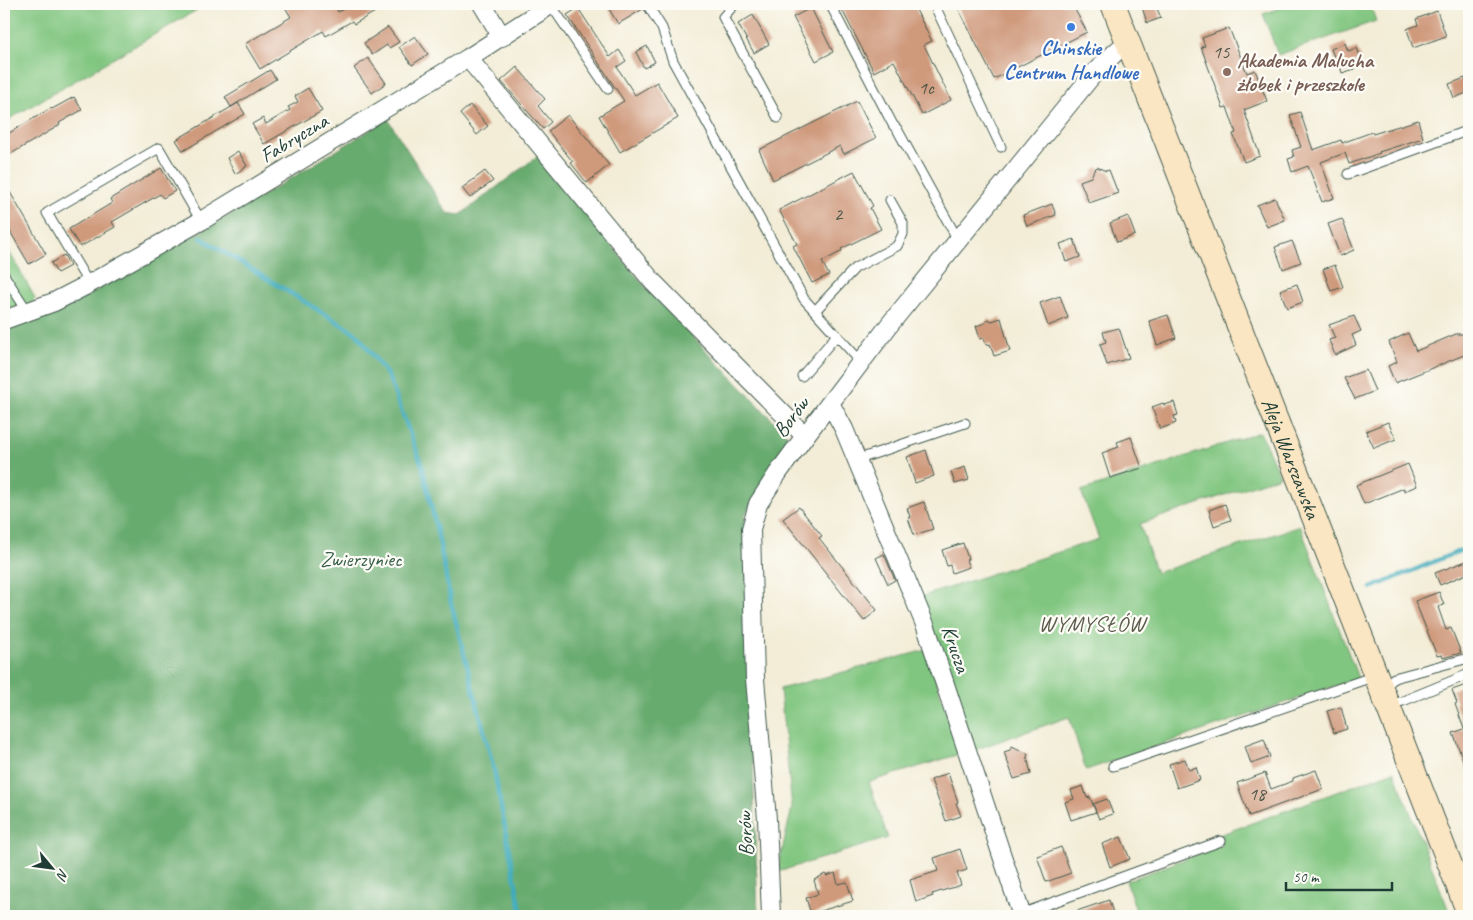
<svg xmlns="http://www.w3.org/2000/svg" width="1473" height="920" font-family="Caveat,sans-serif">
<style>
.green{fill:#81c680;stroke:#50825a}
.forest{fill:#68ab6e;stroke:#447451}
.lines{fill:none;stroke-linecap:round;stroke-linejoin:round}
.stream{stroke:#3daabb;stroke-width:4.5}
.building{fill:#cf997c}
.lane-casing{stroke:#3f574c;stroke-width:11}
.street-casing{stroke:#3f574c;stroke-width:20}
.secondary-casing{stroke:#3f574c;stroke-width:26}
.lane{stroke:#fff;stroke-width:9}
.street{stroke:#fff;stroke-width:18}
.secondary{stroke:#fbe6c4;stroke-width:24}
.shop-dot{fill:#3f7fe0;stroke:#fdfcf7;stroke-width:2}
.education-dot{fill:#8d6e63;stroke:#fdfcf7;stroke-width:2}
.labels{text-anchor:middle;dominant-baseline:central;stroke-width:4.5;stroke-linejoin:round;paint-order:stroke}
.number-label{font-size:19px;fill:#4b5446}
.shop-label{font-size:21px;font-weight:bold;fill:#366cbe;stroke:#fdfcf7}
.education-label{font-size:21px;font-weight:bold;fill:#785e54;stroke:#fdfcf7;text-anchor:start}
.street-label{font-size:21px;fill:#1f3d34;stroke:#fdfcf7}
.park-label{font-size:21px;fill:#385f47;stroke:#fdfcf7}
.neighbourhood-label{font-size:22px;letter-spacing:1px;fill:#5d5d4d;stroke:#fdfcf7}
</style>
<rect width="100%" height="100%" fill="#fdfcf7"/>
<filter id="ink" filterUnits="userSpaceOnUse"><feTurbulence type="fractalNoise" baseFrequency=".02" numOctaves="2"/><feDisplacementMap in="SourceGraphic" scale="10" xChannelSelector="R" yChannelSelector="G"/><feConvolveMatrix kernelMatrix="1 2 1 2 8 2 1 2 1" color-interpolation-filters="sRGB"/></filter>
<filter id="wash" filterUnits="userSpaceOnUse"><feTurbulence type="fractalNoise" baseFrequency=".0096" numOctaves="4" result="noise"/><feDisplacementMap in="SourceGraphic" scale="20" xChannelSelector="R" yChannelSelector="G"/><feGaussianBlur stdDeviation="1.12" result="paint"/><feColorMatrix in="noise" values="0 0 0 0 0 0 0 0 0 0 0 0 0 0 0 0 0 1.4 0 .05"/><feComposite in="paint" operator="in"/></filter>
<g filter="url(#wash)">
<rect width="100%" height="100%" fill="#f3edd7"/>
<!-- green -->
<path class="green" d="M4,4H207L4,122Z
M1292,4H1370L1376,21L1278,55L1263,14Z
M4,242L35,298L28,312L4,317Z
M1260,432L1280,476L1140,524L1156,573L1300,526L1358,678L1086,770L1069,717L971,751L917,598L1099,539L1081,491Z
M926,650L960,754L869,782L888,838L777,872L792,808L780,689Z
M1394,771L1451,916H1138L1126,881L1223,845L1219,835Z"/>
<!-- forest -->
<path class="forest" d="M388,119L447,213L460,215L539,155L646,288L789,437L745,515L758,916H4V317L28,312L38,319L64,309L239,210Z"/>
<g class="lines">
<!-- stream -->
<path class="stream" d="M201,238L357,334L388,376L422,465L440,545L451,603L494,770L522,916
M1371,588L1469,547"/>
</g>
<g id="blocks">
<!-- building -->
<path class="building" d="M283,4H334L338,12L352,4H370L375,12L354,24L352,21L326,36L323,31L260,69L245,44L291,17Z
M618,4H641L643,9L618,24L609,9Z
M839,4H913L932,41L924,45L951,100L922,115L894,61L874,72Z
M956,4H1072L1087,32L994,79Z
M1151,4H1155L1161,18L1147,23L1142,7Z
M578,8L610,57L619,50L626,61L617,67L635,95L657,82L678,118L620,152L599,116L624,101L567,15Z
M811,8L833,52L816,61L793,17Z
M1437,11L1446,36L1413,48L1407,29L1418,25L1416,19Z
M753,15L769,44L754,53L738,24Z
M388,27L399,42L389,48L387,45L372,55L364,43Z
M1229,28L1247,73L1255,70L1267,101L1244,110L1260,156L1244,162L1233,134L1236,133L1227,107L1223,108L1201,47L1205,46L1202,38Z
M415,36L428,54L412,65L399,47Z
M1345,43L1348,51L1357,48L1361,58L1352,62L1355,69L1342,73L1340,66L1338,67L1331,49Z
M647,46L655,62L644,68L636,52Z
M368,58L386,83L372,93L354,68Z
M517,67L545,99L538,106L551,122L543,129L501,81Z
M270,70L276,79L231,107L225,97Z
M1465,78L1469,92L1454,98L1449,84Z
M308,88L322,111L264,144L252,124L263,118L266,124L290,110L288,107L298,102L295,96Z
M74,97L82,110L59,123L60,125L4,158V136L51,108L52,109Z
M857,101L876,138L844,154L840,146L773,180L759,150Z
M238,103L245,114L183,151L176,140Z
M470,105L488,126L477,135L460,114Z
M1300,112L1313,150L1341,140L1342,143L1372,132L1373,134L1418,120L1423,138L1379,152L1380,153L1349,164L1345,153L1321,162L1334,198L1322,202L1308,166L1292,172L1288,159L1294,157L1292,150L1301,147L1290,115Z
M568,115L609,165L587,183L571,163L573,162L548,131Z
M238,151L247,166L235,174L227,158Z
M1097,167L1106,171L1109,170L1118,193L1089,203L1080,181L1091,177L1094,170Z
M161,168L175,191L163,198L160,194L112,222L115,227L80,247L69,229L112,203L110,199Z
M485,171L493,181L470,198L462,188Z
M854,171L873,206L870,208L881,229L841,249L842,251L822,262L829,275L812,283L793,246L797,244L779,210Z
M4,182L46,254L29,264L4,221Z
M1275,198L1285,220L1267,227L1257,205Z
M1052,204L1056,215L1027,226L1023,215Z
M1128,216L1135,235L1117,242L1110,223Z
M1342,219L1354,250L1340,256L1328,224Z
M1074,239L1080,257L1066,262L1060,244Z
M1292,241L1301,262L1283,269L1275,247Z
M64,255L70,266L57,273L51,263Z
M1335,265L1343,287L1331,291L1323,269Z
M1297,284L1303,302L1287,308L1280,290Z
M1060,296L1068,318L1048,326L1040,303Z
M1168,315L1176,338L1157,345L1149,321Z
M1354,316L1361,331L1352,335L1356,345L1335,355L1329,340L1335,338L1329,325Z
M1001,318L1010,351L994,356L990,344L986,345L984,338L980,339L976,326L985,323L988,319L992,321Z
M1119,328L1129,358L1107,365L1100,344L1106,342L1103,332Z
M1408,333L1416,351L1456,334H1463L1469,336V353L1395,383L1388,366L1397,362L1389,342Z
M1366,370L1375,391L1355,399L1344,378Z
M1174,402L1178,415L1174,416L1176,423L1160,429L1152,407L1163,403L1164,405Z
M1388,422L1396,439L1374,448L1366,431Z
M1131,437L1142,468L1110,478L1102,453L1119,447L1117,442Z
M926,450L934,476L915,483L907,457Z
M1408,464L1417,486L1404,491V488L1364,504L1356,485Z
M965,467L969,480L955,484L951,472Z
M924,502L933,529L914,535L908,518L910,517L907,508Z
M1225,504L1231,520L1214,526L1209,510Z
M799,507L822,536L819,538L877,610L864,621L783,519Z
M963,543L968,559L966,560L969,567L952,573L950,565L947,566L942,550Z
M884,554L895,580L888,584L876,558Z
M1469,560V573L1440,585L1435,573Z
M1439,592L1444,605L1438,607L1446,630L1451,628L1461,653L1443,658L1442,655L1437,656L1415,601Z
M1469,684V773H1468L1453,733L1464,729L1455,704L1457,703L1452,690Z
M1341,707L1347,729L1334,733L1327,711Z
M1264,739L1270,757L1251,764L1245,746Z
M1012,746L1028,754L1027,757L1031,774L1014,779L1004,752L1010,750Z
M1185,759L1189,770L1196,767L1200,780L1177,788L1169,764Z
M1316,770L1323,789L1249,816L1237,783L1265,773L1271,789L1293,781V778Z
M948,773L958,802L956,803L961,816L946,821L931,780Z
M1083,786L1087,798L1090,797L1096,812L1071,820L1065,802L1074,799L1071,790Z
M1107,799L1113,814L1099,819L1093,804Z
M1121,837L1130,859L1110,867L1102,844Z
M1061,847L1071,873L1046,882L1037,856Z
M960,849L967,870L957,873L961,885L932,894L933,896L916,902L910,880L938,871L934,858Z
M835,873L838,884L847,882L853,901L811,914L806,898L818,894L814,880L825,874L827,876Z
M1109,900L1114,916H1068V914Z"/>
</g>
</g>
<g filter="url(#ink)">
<use href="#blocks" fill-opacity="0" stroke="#3f574c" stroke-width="1"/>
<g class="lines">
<!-- lane casing -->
<g class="lane-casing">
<path id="lane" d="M647,4L662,28L673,61L804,299L861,362
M735,4L723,17L778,118
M830,4L893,125L897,129L958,240
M934,4L1001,147
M551,5L608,89
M1348,174L1469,130
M4,275L28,312
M89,284L47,213L159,148L201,221
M815,311L855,268L897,246L903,234V223L890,200
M802,376L837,335
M856,460L965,423
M1383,689L1394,678L1465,659L1469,656
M1388,705L1403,701L1469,674
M1113,766L1375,676
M1021,914L1221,841"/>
</g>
<!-- street casing -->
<g class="street-casing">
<path id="street" d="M482,4L502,37
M468,58L653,282L805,436
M4,320L54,302L89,284L201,221L468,58L552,4
M830,403L844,429L926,627L1022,916
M771,916L767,819L755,679L751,529L758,504L778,473L805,436L890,324L1095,72L1118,50L1129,44"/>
</g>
<!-- secondary casing -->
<g class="secondary-casing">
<g id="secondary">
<path id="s1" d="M1113,4L1469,913"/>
</g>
</g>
<!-- lane -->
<use href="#lane" class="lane"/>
<!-- street -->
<use href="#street" class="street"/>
<!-- secondary -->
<use href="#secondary" class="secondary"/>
</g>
</g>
<!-- markers -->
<circle class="shop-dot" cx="1071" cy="27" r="5"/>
<circle class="education-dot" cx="1227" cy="72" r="5"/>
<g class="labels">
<!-- number labels -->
<g class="number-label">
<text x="1221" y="52">15</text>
<text x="926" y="88">1c</text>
<text x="838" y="214">2</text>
<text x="1257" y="794">18</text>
</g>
<!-- shop labels -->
<g class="shop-label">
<text x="1071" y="48">Chinskie<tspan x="1071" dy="24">Centrum Handlowe</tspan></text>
</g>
<!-- education labels -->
<g class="education-label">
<text x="1237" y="60">Akademia Malucha<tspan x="1237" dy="24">żłobek i przeszkole</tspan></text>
</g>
<!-- street labels -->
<g class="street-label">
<text transform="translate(294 138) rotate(-31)">Fabryczna</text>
<text transform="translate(791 417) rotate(-53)">Borów</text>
<text stroke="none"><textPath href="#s1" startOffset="488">Aleja Warszawska</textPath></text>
<text transform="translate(956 649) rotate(71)">Krucza</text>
<text transform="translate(745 834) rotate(-93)">Borów</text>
</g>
<!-- park labels -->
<g class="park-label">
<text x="361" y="559">Zwierzyniec</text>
</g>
<!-- neighbourhood labels -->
<g class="neighbourhood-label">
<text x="1092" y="624">WYMYSŁÓW</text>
</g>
</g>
<!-- margin -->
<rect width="1473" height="920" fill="none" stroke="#fdfcf7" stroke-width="20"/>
<!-- north arrow -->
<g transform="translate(52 868) rotate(119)" stroke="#fdfcf7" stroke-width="4" paint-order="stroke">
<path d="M0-4L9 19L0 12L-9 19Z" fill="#1f3d34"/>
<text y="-8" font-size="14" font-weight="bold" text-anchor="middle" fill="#1f3d34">N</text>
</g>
<!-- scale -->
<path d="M1286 882v8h106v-8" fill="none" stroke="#1f3d34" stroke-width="2.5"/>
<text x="1293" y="882" font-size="15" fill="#1f3d34" stroke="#fdfcf7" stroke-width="4" paint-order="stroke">50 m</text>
</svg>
